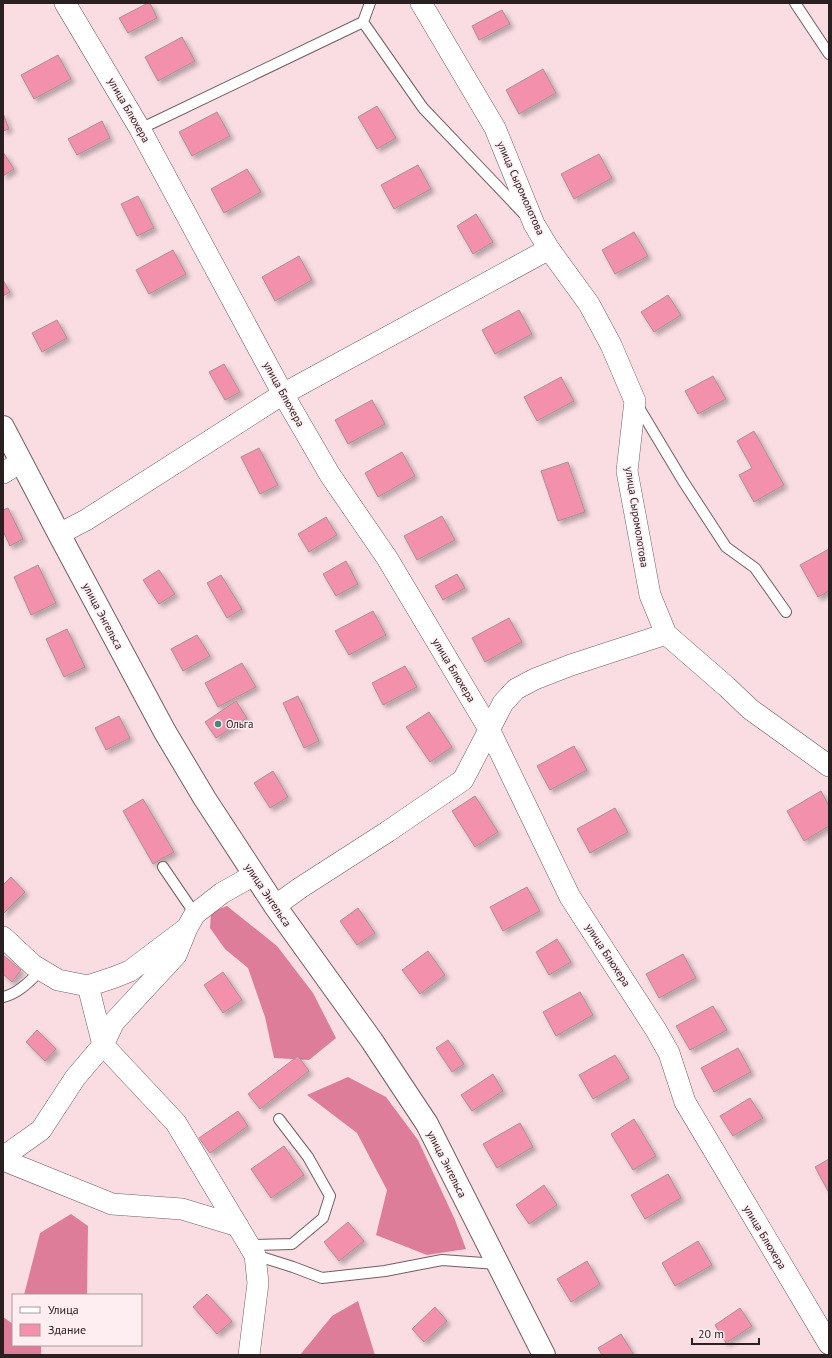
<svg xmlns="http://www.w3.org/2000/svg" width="832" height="1358" font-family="'PT Sans',sans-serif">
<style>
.forest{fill:#de7d99}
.building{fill:#f390ac;stroke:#aa9096;filter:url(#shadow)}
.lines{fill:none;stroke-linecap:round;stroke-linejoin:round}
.service-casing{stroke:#755d63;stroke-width:12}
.minor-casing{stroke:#755d63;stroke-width:22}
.secondary-casing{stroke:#755d63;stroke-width:24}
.service{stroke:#fff;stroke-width:10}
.minor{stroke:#fff;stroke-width:21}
.secondary{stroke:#fff;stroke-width:22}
.poi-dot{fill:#44887e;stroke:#feedf1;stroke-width:1.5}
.labels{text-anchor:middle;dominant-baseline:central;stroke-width:3;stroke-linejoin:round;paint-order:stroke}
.street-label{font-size:11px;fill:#2a2022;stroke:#feedf1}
.poi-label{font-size:11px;fill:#2a2022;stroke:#feedf1;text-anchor:start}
</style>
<defs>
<filter id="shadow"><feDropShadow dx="3.5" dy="3.5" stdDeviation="2" flood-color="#0004"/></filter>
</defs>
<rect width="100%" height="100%" fill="#f9dde3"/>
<!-- forest -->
<path class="forest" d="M227,906L277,946L313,993L336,1038L309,1060L274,1058L265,1017L248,968L225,949L210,928L211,912Z
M348,1077L386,1097L418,1140L455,1220L466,1249L427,1255L376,1235L387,1190L357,1133L307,1095Z
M71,1214L88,1226L87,1295H24L40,1233Z
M358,1301L375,1355H300L332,1316Z
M3,1317L13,1324V1345H41V1355H3Z"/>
<!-- building -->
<path class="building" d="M148,3H150L157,18L128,33L119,18Z
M502,10L510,24L479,40L472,26Z
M182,37L195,61L158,81L145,57Z
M58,55L71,79L34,99L21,75Z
M543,69L556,93L519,114L506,90Z
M377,106L396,138L377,149L358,117Z
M217,112L230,136L192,156L179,132Z
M3,113L9,129L3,131Z
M102,121L110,138L77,155L68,139Z
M3,152L14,169L3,176Z
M599,154L612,178L574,199L561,174Z
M418,165L431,189L394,209L381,185Z
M247,169L261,192L224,213L211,189Z
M138,196L154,228L137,236L121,204Z
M476,214L493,242L473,254L457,226Z
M634,232L648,256L615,274L602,250Z
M173,250L186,274L149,294L136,270Z
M299,256L312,280L275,301L262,277Z
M3,280L10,292L3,296Z
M668,295L681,315L654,332L641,312Z
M519,310L532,334L495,354L482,330Z
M57,320L67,338L42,352L32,333Z
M224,364L240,392L225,400L209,372Z
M713,376L726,399L698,414L685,391Z
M561,377L574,401L537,421L524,397Z
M372,400L385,424L348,444L335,420Z
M754,431L784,485L754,502L739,475L752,468L737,441Z
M259,448L278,485L260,494L241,457Z
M402,452L415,476L378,497L365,473Z
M568,462L585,512L558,521L541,471Z
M8,508L23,539L10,546L3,531V510Z
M442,516L455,540L417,560L404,536Z
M326,517L337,535L309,552L298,534Z
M829,549V591L818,597L800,565Z
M346,561L358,584L336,596L323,574Z
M38,565L56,603L31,615L14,577Z
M159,570L175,594L159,604L143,580Z
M457,574L465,588L443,600L435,586Z
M221,575L242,609L227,618L207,583Z
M373,611L386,635L349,655L335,631Z
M509,618L522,642L485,662L472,638Z
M67,629L85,667L64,677L46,639Z
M197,635L210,656L183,671L171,649Z
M242,663L256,687L218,707L205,683Z
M405,666L417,687L383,705L372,683Z
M298,696L319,741L304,748L283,703Z
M236,701L247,718L216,738L205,722Z
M429,712L452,747L430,762L406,727Z
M119,716L130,738L106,750L95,728Z
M574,746L587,770L550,790L537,766Z
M273,771L288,797L270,808L254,783Z
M821,791L829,806V826L804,841L787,811Z
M475,796L498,832L475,847L452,811Z
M143,799L174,852L153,864L123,811Z
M615,808L628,832L590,853L577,829Z
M11,877L25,892L3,914V885Z
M527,887L540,911L503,931L490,907Z
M358,908L375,933L357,945L340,921Z
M557,939L571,962L549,975L536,952Z
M428,951L445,975L420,994L402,970Z
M683,954L696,978L659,998L646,974Z
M3,955L21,970L12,982L3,974Z
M223,972L242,1000L223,1013L204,985Z
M580,992L593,1015L556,1036L543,1012Z
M713,1006L727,1030L690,1050L676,1026Z
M37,1030L56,1049L45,1061L26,1042Z
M448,1040L464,1064L452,1072L436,1048Z
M738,1048L751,1072L714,1092L701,1068Z
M615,1055L629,1078L593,1099L579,1075Z
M298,1056L309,1071L260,1109L248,1094Z
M493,1074L503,1091L472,1111L461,1095Z
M750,1098L763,1118L733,1136L720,1116Z
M238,1111L248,1126L210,1153L199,1138Z
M634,1119L656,1156L633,1170L611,1134Z
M520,1123L533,1147L497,1168L483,1144Z
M284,1146L304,1175L271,1198L251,1169Z
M829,1159V1190L828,1191L815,1167Z
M668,1174L681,1198L645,1219L631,1195Z
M544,1185L557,1205L529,1224L516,1205Z
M348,1222L364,1241L339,1261L324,1242Z
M698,1241L712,1265L675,1286L662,1263Z
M587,1261L600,1284L571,1302L557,1279Z
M207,1294L232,1321L217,1334L193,1307Z
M435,1307L447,1321L424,1342L412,1329Z
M740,1308L752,1326L726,1343L715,1325Z
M621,1334L634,1355H602L598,1348Z"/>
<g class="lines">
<!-- service casing -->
<g class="service-casing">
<path id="service" d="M795,3L829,54
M363,22L423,108L523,213
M140,129L363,22L370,3
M638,406L683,481L726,547L755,568L786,612
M163,867L195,914
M3,997C18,994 30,981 41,970
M249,1245L292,1244L323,1218L330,1196L308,1157L279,1119
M255,1255L293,1267L322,1278L385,1271L442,1260L497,1264"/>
</g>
<!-- minor casing -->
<g class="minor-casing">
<path id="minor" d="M65,3L140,129L283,394L330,475L387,558L489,729L570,897L656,1030L669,1053L685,1102L829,1344
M421,3L495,128L534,224L549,249L589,304L611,345L635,401L627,471L650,595L666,634L727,687L750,709L829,766
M3,473L21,462
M59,534L86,520L283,394L549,249
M275,906L300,888L387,832L463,780L503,703L516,689L535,679L571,665L666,634
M3,937L33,965L58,980L88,986L103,1045L176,1123L255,1255L258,1283L249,1355
M88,986L115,977L130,971L187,928
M3,1157L41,1130L75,1078L103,1045L114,1022L176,955L187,928L195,914L222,893L254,875
M3,1160L112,1204L182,1209L238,1226"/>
</g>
<!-- secondary casing -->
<g class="secondary-casing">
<path id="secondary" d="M3,427L59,534L165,732L205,799L275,906L372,1041L427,1124L544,1355"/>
</g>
<!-- service -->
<use href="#service" class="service"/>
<!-- minor -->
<use href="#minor" class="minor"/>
<!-- secondary -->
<use href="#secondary" class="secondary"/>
</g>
<!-- markers -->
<circle class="poi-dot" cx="218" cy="724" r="4"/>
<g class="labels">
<!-- street labels -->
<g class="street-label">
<text transform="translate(129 110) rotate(60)">улица Блюхера</text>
<text transform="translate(521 188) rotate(66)">улица Сыромолотова</text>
<text transform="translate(284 394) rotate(61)">улица Блюхера</text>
<text transform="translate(637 517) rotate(81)">улица Сыромолотова</text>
<text transform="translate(103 616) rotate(62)">улица Энгельса</text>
<text transform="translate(454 670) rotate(59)">улица Блюхера</text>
<text transform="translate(268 895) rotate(56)">улица Энгельса</text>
<text transform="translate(608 955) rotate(57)">улица Блюхера</text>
<text transform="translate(447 1164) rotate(63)">улица Энгельса</text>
<text transform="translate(765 1237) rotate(59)">улица Блюхера</text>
</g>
<!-- poi labels -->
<g class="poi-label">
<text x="226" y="724">Ольга</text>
</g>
</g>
<!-- border -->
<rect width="832" height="1358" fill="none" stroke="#2a2022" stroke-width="8"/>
<!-- legend -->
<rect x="12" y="1294" width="130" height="52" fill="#feedf1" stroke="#a99b9e"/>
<rect x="20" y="1307" width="20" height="6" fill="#ffffff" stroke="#a99b9e"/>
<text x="48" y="1314" font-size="12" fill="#2a2022">Улица</text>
<rect x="20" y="1324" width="20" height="12" fill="#f390ac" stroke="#a99b9e"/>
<text x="48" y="1334" font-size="12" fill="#2a2022">Здание</text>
<!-- scale -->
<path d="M692 1338v6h67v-6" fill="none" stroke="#2a2022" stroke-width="2"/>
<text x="698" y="1338" font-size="12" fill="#2a2022" stroke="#feedf1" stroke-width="3" paint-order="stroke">20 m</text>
</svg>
